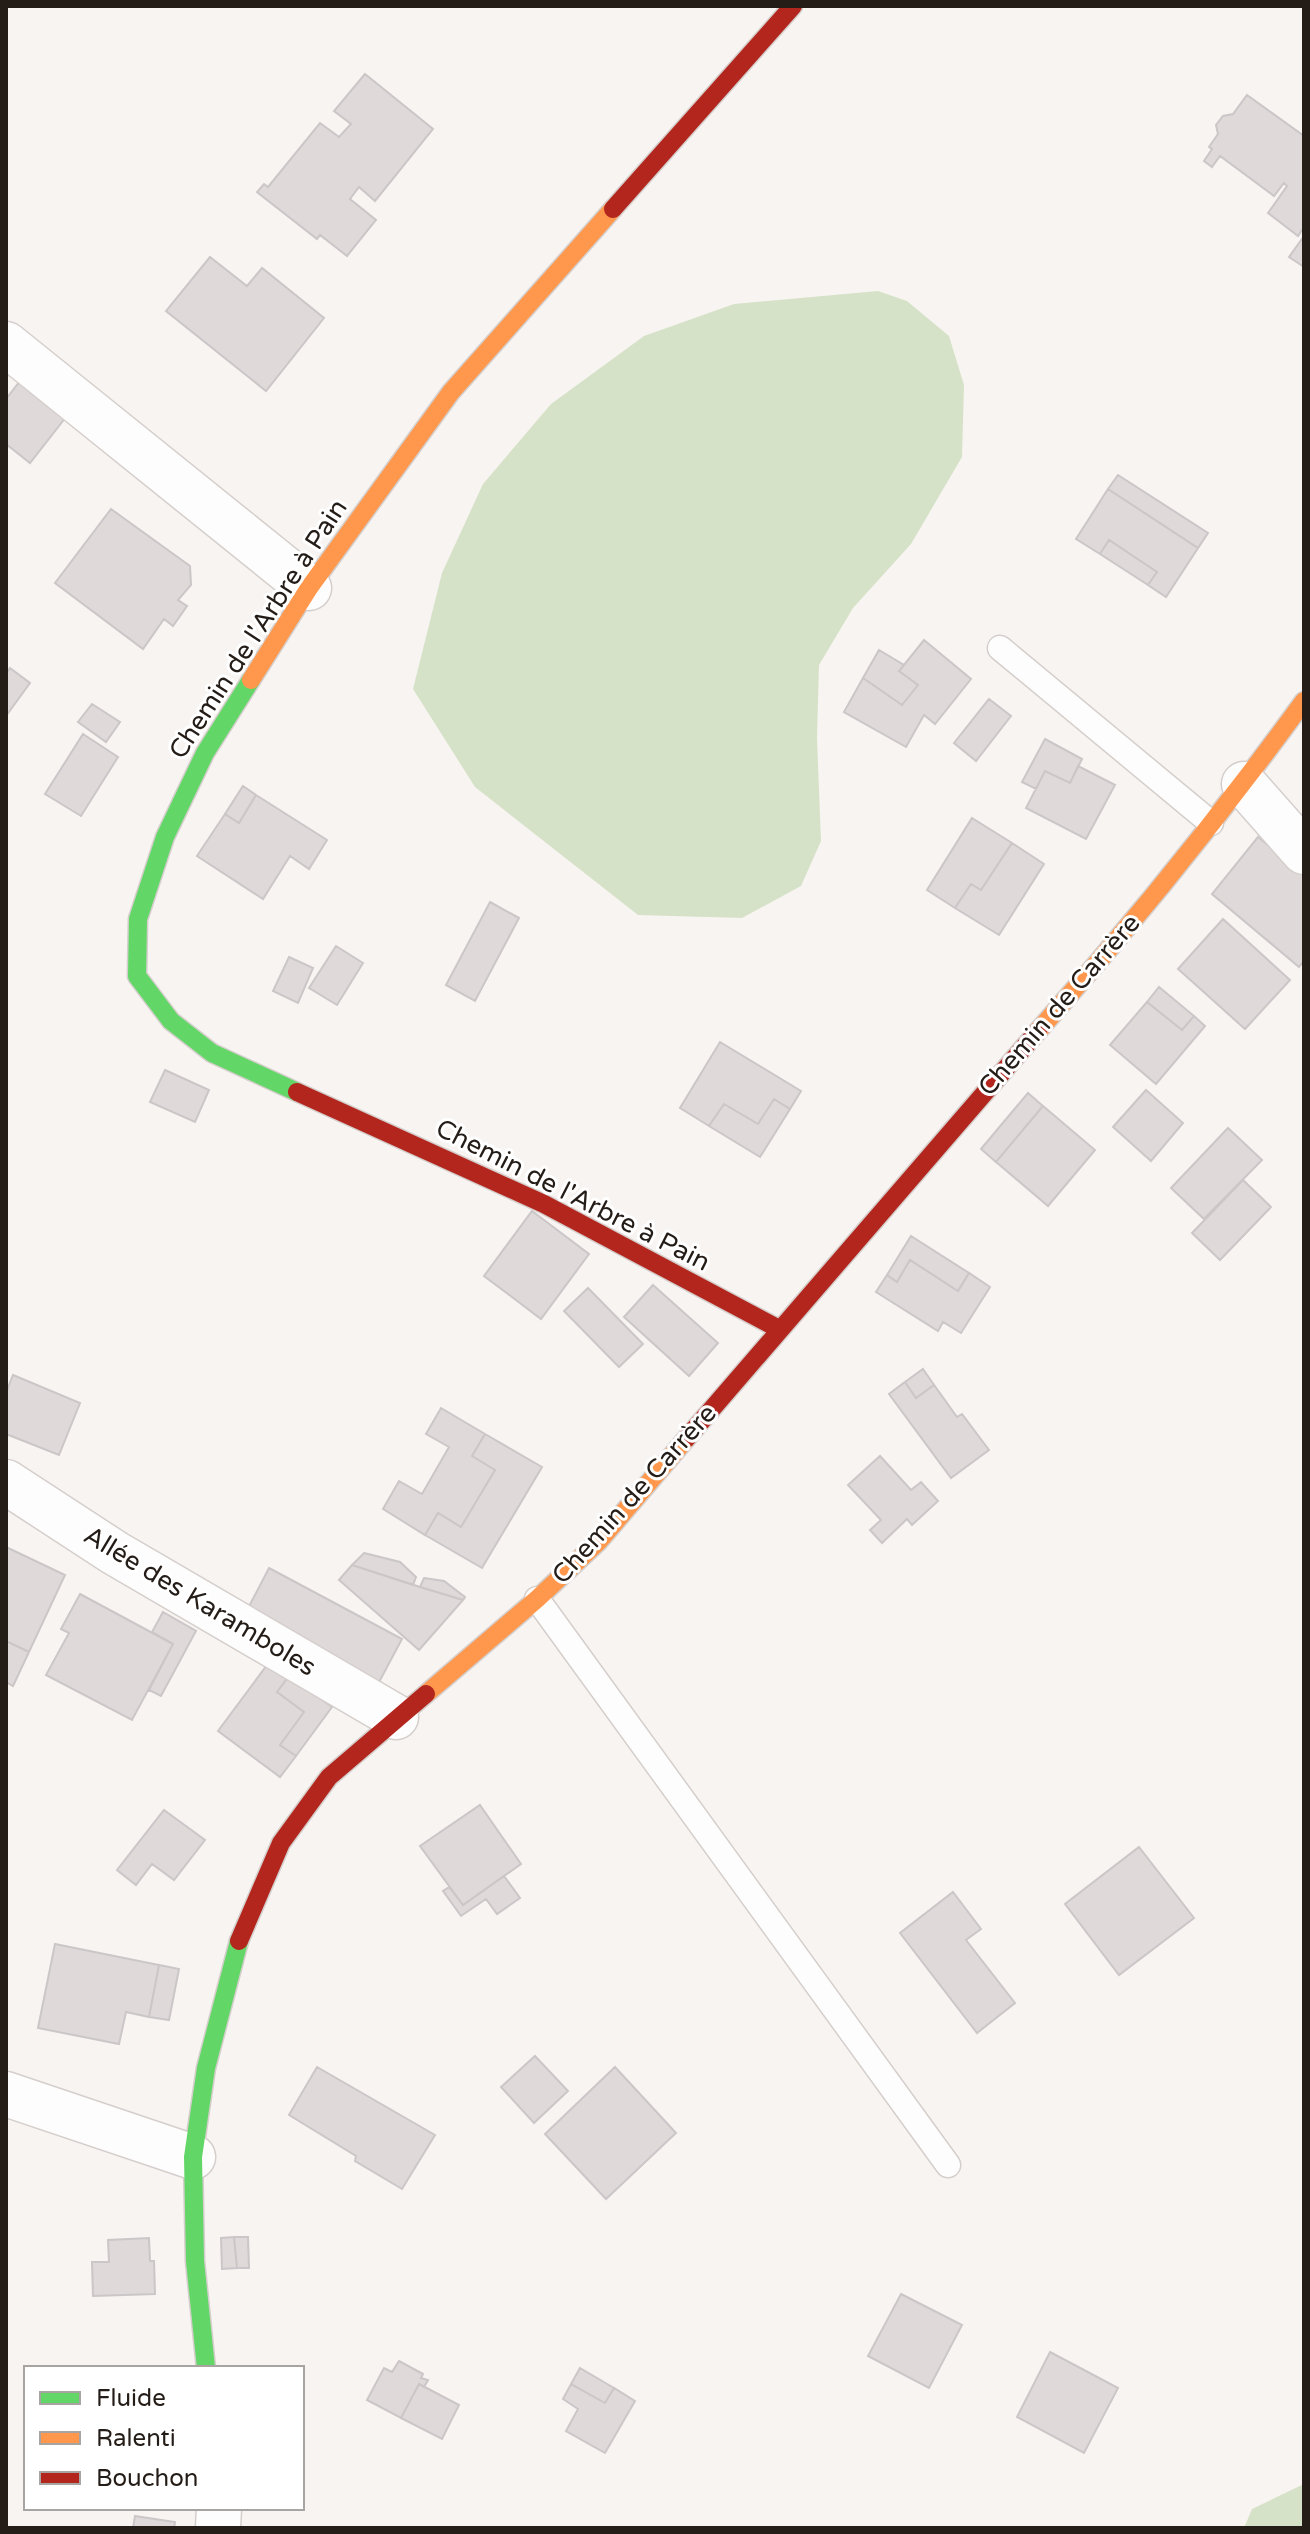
<svg xmlns="http://www.w3.org/2000/svg" width="1310" height="2534" font-family="'Varela Round',sans-serif">
<style>
.green{fill:#d6e2c7}
.building{fill:#dfd9da;stroke:#cbc6c7;stroke-width:2}
.lines{fill:none;stroke-linecap:round;stroke-linejoin:round}
.lane-casing{stroke:#d5cfcc;stroke-width:27}
.street-casing{stroke:#d5cfcc;stroke-width:47}
.fast-casing{stroke:#d5cfcc;stroke-width:21}
.slow-casing{stroke:#d5cfcc;stroke-width:21}
.jam-casing{stroke:#d5cfcc;stroke-width:21}
.lane{stroke:#fefdfd;stroke-width:24}
.street{stroke:#fefdfd;stroke-width:44}
.fast{stroke:#63d668;stroke-width:18}
.slow{stroke:#ff974d;stroke-width:18}
.jam{stroke:#b3261e;stroke-width:18}
.labels{text-anchor:middle;dominant-baseline:central;stroke-width:6;stroke-linejoin:round;paint-order:stroke}
.street-label{font-size:26px;fill:#241c17;stroke:#fff}
</style>
<rect width="100%" height="100%" fill="#f8f4f2"/>
<!-- green -->
<path class="green" d="M878,291L907,301L949,336L964,385L962,457L911,544L853,608L819,665L817,738L821,841L801,886L742,918L638,915L475,787L413,689L442,573L483,484L551,404L644,336L734,304Z
M1304,2484V2528H1244L1252,2509Z"/>
<!-- building -->
<path class="building" d="M365,74L433,129L375,201L359,187L350,199L376,220L347,256L320,235L317,239L257,192L264,184L268,187L320,123L339,137L351,124L334,111Z
M1247,95L1304,136V227L1298,236L1268,213L1287,186L1284,183L1274,196L1220,156L1212,167L1204,161L1212,149L1209,147L1218,134L1216,125L1223,116L1233,114Z
M1304,236V267L1289,257Z
M210,257L247,286L262,268L324,318L266,391L166,311Z
M20,381L66,417L30,463L6,444V399Z
M1118,475L1208,533L1198,548L1108,489Z
M1108,489L1198,548L1166,597L1148,585L1157,572L1109,540L1100,554L1076,539Z
M111,509L190,566L191,585L178,600L187,606L173,626L164,619L143,649L55,583Z
M1109,540L1157,572L1148,585L1100,554Z
M924,640L971,679L935,724L924,715L906,747L844,712L863,678L902,705L918,685L899,671Z
M879,650L904,665L899,671L918,685L902,705L863,678Z
M10,668L30,683L6,716V674Z
M989,699L1011,716L976,761L954,743Z
M92,704L120,722L106,742L78,722Z
M83,734L118,757L81,816L45,794Z
M1045,739L1082,759L1070,783L1045,771L1036,789L1022,782Z
M1078,766L1115,785L1086,839L1026,808L1045,771L1070,783Z
M243,786L256,795L239,823L225,814Z
M256,795L327,840L309,869L290,856L263,899L197,856L225,814L239,823Z
M972,818L1012,843L981,890L971,884L955,908L927,890Z
M1258,837L1304,875V961L1299,967L1212,894Z
M1012,843L1044,864L999,935L955,908L971,884L981,890Z
M490,902L519,918L475,1001L446,985Z
M1223,919L1290,980L1245,1029L1178,969Z
M336,946L363,963L337,1005L309,988Z
M289,957L313,968L298,1003L273,991Z
M1159,987L1194,1016L1182,1030L1147,1002Z
M1147,1002L1182,1030L1194,1016L1205,1026L1156,1084L1110,1045Z
M720,1042L801,1091L790,1109L774,1099L758,1124L724,1104L709,1126L680,1108Z
M165,1070L209,1090L195,1122L150,1102Z
M1146,1090L1183,1123L1151,1161L1113,1127Z
M1028,1093L1043,1106L996,1162L981,1149Z
M774,1099L790,1109L760,1157L709,1126L724,1104L758,1124Z
M1043,1106L1095,1150L1048,1206L996,1162Z
M1228,1128L1262,1160L1204,1219L1171,1188Z
M1243,1180L1271,1207L1220,1260L1192,1233Z
M532,1211L589,1254L541,1319L484,1276Z
M911,1236L969,1273L958,1291L910,1260L897,1282L887,1275Z
M910,1260L958,1291L969,1273L990,1287L961,1333L943,1322L938,1331L876,1292L887,1275L897,1282Z
M653,1285L718,1343L689,1376L624,1317Z
M588,1288L643,1344L619,1367L564,1311Z
M923,1369L934,1385L916,1398L905,1382Z
M13,1375L80,1403L59,1455L6,1434V1393Z
M905,1382L916,1398L934,1385L957,1417L962,1414L989,1450L951,1478L889,1394Z
M441,1408L485,1434L472,1456L495,1470L461,1527L438,1513L425,1535L383,1509L399,1481L422,1494L449,1447L426,1434Z
M485,1434L542,1467L482,1568L425,1535L438,1513L461,1527L495,1470L472,1456Z
M880,1456L911,1490L921,1482L938,1501L912,1525L907,1519L882,1543L870,1530L881,1520L848,1485Z
M6,1547L65,1575L29,1652L6,1641Z
M364,1553L400,1562L416,1577L413,1585L352,1565Z
M352,1565L420,1587L463,1600L419,1650L339,1580Z
M269,1568L402,1639L377,1686L244,1616Z
M424,1578L444,1581L465,1597L463,1600L420,1587Z
M80,1594L173,1644L132,1720L46,1675L69,1633L61,1629Z
M163,1612L196,1631L161,1696L149,1690L173,1644L152,1632Z
M6,1641L29,1652L13,1686L6,1682Z
M270,1661L289,1676L277,1692L304,1712L280,1745L296,1756L280,1777L218,1731Z
M289,1676L332,1707L296,1756L280,1745L304,1712L277,1692Z
M480,1805L521,1864L463,1905L420,1846Z
M164,1810L205,1840L174,1880L152,1864L136,1885L117,1870Z
M1139,1847L1194,1918L1119,1975L1065,1904Z
M504,1876L520,1898L497,1914L486,1899L461,1916L443,1891L449,1887L463,1905Z
M953,1892L981,1929L966,1940L1015,2003L977,2033L900,1933Z
M55,1944L159,1965L149,2017L126,2012L119,2044L38,2028Z
M159,1965L179,1969L169,2020L149,2017Z
M535,2056L568,2091L534,2123L501,2087Z
M317,2067L435,2135L402,2189L355,2161L356,2156L289,2115Z
M615,2067L676,2133L606,2199L545,2134Z
M234,2237L237,2268L222,2269L221,2238Z
M234,2237H248L249,2268H237Z
M149,2238L150,2261H154L155,2294L93,2296L92,2262H109L108,2240Z
M901,2294L962,2325L929,2388L868,2356Z
M1050,2352L1118,2388L1084,2453L1017,2417Z
M399,2361L423,2374L421,2378L428,2380L424,2387L419,2384L401,2418L367,2400L384,2368L392,2372Z
M580,2368L614,2388L605,2403L571,2384Z
M419,2384L459,2405L442,2439L401,2418Z
M571,2384L605,2403L614,2388L635,2401L605,2453L566,2431L578,2409L563,2399Z
M135,2516L175,2522L174,2528H133Z"/>
<g class="lines">
<!-- lane casing -->
<g class="lane-casing">
<path id="lane" d="M1000,648L1211,823
M537,1599L948,2165"/>
</g>
<!-- street casing -->
<g class="street-casing">
<path id="street" d="M6,344L309,588
M1244,784L1304,852
M6,1482L115,1553L396,1717
M6,2094L193,2157
M218,2528L219,2508"/>
</g>
<!-- fast casing -->
<g class="fast-casing">
<path id="fast" d="M251,680L205,753L165,837L138,919L137,976L171,1021L212,1053L297,1092
M206,2368L195,2261L193,2157L206,2068L239,1941"/>
</g>
<!-- slow casing -->
<g class="slow-casing">
<path id="slow" d="M251,680L309,588L451,392L613,209
M1038,1031C1132,925 1221,815 1304,701
M426,1694L537,1599L599,1541L686,1439"/>
</g>
<!-- jam casing -->
<g class="jam-casing">
<path id="jam" d="M613,209L793,6
M297,1092L544,1204L779,1329
M686,1439L1038,1031
M239,1941L281,1843L329,1777L426,1694"/>
</g>
<!-- lane -->
<use href="#lane" class="lane"/>
<!-- street -->
<use href="#street" class="street"/>
<!-- fast -->
<use href="#fast" class="fast"/>
<!-- slow -->
<use href="#slow" class="slow"/>
<!-- jam -->
<use href="#jam" class="jam"/>
</g>
<g class="labels">
<!-- street labels -->
<g class="street-label">
<text transform="translate(258 629) rotate(-57)">Chemin de l'Arbre à Pain</text>
<text transform="translate(1059 1005) rotate(-49)">Chemin de Carrère</text>
<text transform="translate(573 1195) rotate(27)">Chemin de l'Arbre à Pain</text>
<text transform="translate(634 1494) rotate(-48)">Chemin de Carrère</text>
<text transform="translate(200 1601) rotate(31)">Allée des Karamboles</text>
</g>
</g>
<!-- border -->
<rect width="1310" height="2534" fill="none" stroke="#241c17" stroke-width="16"/>
<!-- legend -->
<rect x="24" y="2366" width="280" height="144" fill="#ffffff" stroke="#a7a4a2" stroke-width="2"/>
<rect x="40" y="2392" width="40" height="12" fill="#63d668" stroke="#a7a4a2" stroke-width="2"/>
<text x="96" y="2406" font-size="24" fill="#241c17">Fluide</text>
<rect x="40" y="2432" width="40" height="12" fill="#ff974d" stroke="#a7a4a2" stroke-width="2"/>
<text x="96" y="2446" font-size="24" fill="#241c17">Ralenti</text>
<rect x="40" y="2472" width="40" height="12" fill="#b3261e" stroke="#a7a4a2" stroke-width="2"/>
<text x="96" y="2486" font-size="24" fill="#241c17">Bouchon</text>
</svg>
